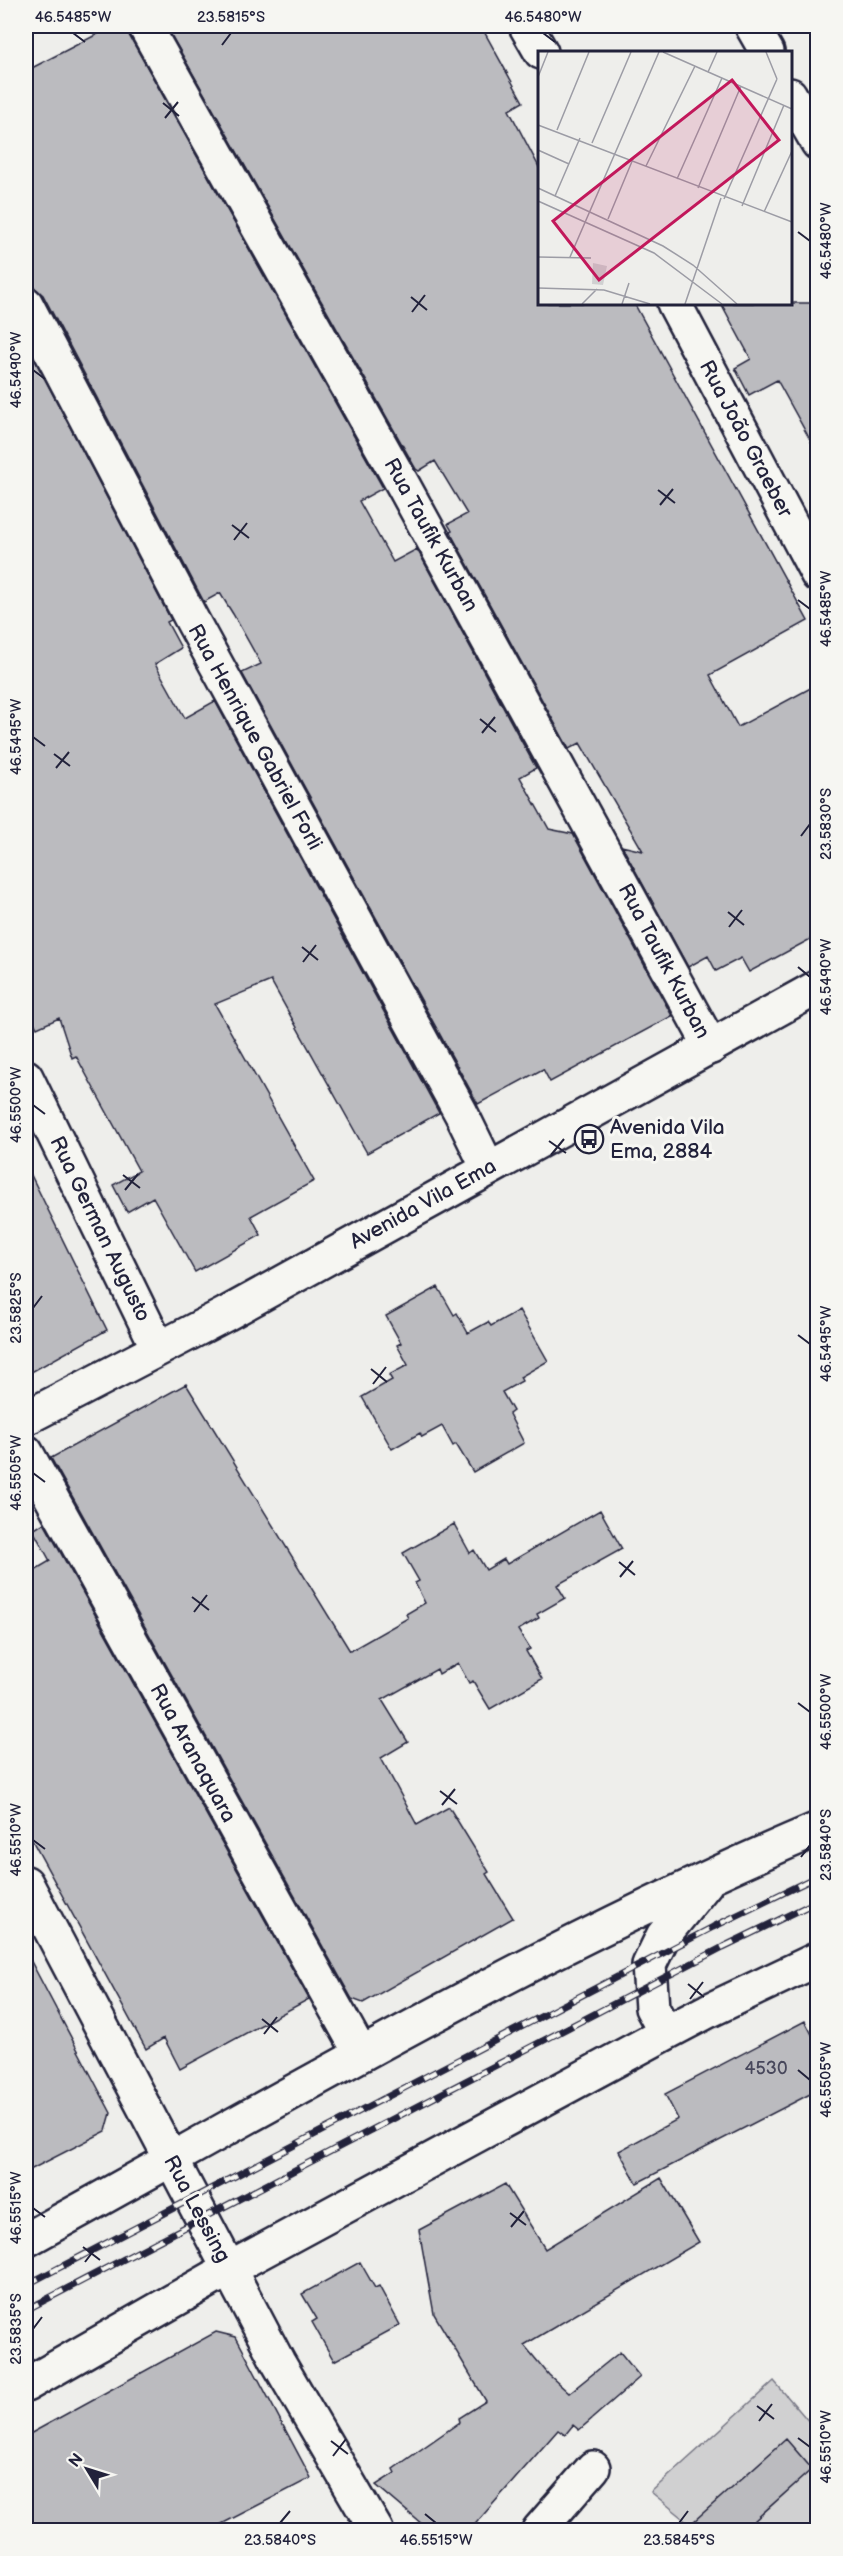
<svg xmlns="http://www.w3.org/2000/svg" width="843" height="2556" font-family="'Balsamiq Sans',sans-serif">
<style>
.green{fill:#d0d0d1;stroke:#797986;stroke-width:1.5}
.building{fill:#bbbbbf;stroke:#22223b;stroke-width:1.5}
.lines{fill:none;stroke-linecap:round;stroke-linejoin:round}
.minor-casing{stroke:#22223b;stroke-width:38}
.tertiary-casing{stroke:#22223b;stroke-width:38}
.secondary-casing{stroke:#22223b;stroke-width:38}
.primary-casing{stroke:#22223b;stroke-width:38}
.minor{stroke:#f6f6f2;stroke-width:33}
.tertiary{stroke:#f6f6f2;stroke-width:33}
.secondary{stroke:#f6f6f2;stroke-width:33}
.primary{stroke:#f6f6f2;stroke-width:33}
.rail-casing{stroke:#22223b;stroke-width:7}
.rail{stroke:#f6f6f2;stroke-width:4.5;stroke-dasharray:14;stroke-linecap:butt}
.ticks{fill:none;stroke:#22223b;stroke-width:2}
.labels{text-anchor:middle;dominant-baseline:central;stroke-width:6;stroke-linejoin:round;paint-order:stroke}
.number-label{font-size:18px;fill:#48485c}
.street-label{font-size:21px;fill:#22223b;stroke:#f6f6f2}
.poi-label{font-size:21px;fill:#22223b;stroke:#f6f6f2;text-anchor:start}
.inset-road{fill:none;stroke:#9c9ca5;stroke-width:1.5}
.view{fill:#c2185b;fill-opacity:0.15;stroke:#c2185b;stroke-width:3}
.inset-edge{fill:none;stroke:#22223b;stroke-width:3}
.neatline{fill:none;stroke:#22223b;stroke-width:2}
.ticks-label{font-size:15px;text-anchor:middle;fill:#22223b}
</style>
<rect width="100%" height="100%" fill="#eeeeeb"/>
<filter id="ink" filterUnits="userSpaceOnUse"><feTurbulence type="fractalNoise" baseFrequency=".0167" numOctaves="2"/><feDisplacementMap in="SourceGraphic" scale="12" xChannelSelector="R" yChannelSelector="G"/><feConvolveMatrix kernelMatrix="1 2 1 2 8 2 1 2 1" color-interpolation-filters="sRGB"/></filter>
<g filter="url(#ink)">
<!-- green -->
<path class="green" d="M774,2381L817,2431V2530H698L651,2492Z"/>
<!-- building -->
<path class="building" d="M113,26H126L129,35L383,488L359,501L393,562L417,549L536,768L520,777L549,829L573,834L672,1016L550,1082L543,1069L478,1104L242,673L261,664L233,614L220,593L204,602L43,295L35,288L26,285V71Z
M166,26H481L523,102L509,110L540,169V303H634L808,621L710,675L738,727L818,684V935L749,972L741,958L716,971L708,956L688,967L622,846L643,851L580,743L569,749L450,532L452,531L448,524L467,514L435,461L419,471L416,469Z
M721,303H818V454L777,380L749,395L735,368L751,359Z
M26,343L171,620L167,622L181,648L155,664L185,718L215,701L439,1113L367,1153L271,981L215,1004L314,1181L251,1216L261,1235L195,1272L153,1197L127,1212L113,1185L139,1171L76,1056L72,1058L59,1018L37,1028L26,1006Z
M26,1165L107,1330L26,1375Z
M438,1287L454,1315L457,1313L468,1333L488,1322L491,1326L519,1310L548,1361L520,1377L522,1381L502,1392L513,1411L509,1414L524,1443L473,1472L456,1444L453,1446L442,1426L422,1437L420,1433L392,1449L362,1397L392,1380L389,1375L408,1365L397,1345L401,1343L386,1316Z
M186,1384L350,1651L408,1618L406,1614L425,1603L415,1583L419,1581L403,1553L454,1524L470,1553L474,1550L486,1570L504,1559L507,1564L600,1510L622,1549L557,1585L565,1598L537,1614L539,1618L518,1630L530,1649L526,1651L542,1679L490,1709L473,1681L469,1683L458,1663L439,1674L437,1669L382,1700L408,1742L381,1758L417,1825L449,1807L489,1872L486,1874L513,1918L363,2003L352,1999L51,1458Z
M44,1523L309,1999L180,2069L164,2038L146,2049L26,1829V1575L50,1561L33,1530Z
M26,1952L111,2113L106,2131L26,2172Z
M805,2021L818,2046V2090L637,2183L619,2151L678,2119L665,2094Z
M661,2178L699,2242L524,2345L549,2375L569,2393L620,2352L640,2377L579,2430L573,2425L565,2435L558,2430L470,2530H429L376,2485L395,2473L393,2469L460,2422L459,2418L486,2401L434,2314L419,2230L505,2184L545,2249Z
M360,2262L375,2288L379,2286L400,2325L334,2361L312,2322L317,2319L302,2294Z
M216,2332L236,2337L311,2478L210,2530H26V2436Z
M786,2439L812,2469L744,2530H684Z"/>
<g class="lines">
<!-- minor casing -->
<g class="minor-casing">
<path id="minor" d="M145,26L403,485L711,1047
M752,26L767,52
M790,95L818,143
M26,304L193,622L461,1113L488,1168
M26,1077L158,1348
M26,1452L361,2054
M539,2530L593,2468"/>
</g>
<!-- tertiary casing -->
<g class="tertiary-casing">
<path id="tertiary" d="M526,26L541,52
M674,303L818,575
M26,1883L278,2362L376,2530"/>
</g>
<!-- secondary casing -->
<g class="secondary-casing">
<path id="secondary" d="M26,1418L226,1314L818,987"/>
</g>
<!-- primary casing -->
<g class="primary-casing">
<path id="primary" d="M666,2033L652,2008L649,1965L663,1936L706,1883
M26,2240C286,2097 543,1945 818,1829
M26,2385L229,2269L666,2033L708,2011L818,1959"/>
</g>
<!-- minor -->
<use href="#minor" class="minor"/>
<!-- tertiary -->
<use href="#tertiary" class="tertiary"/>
<!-- secondary -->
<use href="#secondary" class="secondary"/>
<!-- primary -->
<use href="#primary" class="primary"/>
<!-- rail casing -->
<g class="rail-casing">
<path id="rail" d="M26,2285L713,1927L818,1876
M26,2310L723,1947L818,1901"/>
</g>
<!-- rail -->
<use href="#rail" class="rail"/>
</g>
</g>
<!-- ticks -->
<path class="ticks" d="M73,33L85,42M543,33L555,42M222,45L231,33M163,103L179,116M165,118L178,102M798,232L810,241M411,297L427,310M412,312L425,295M33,370L45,379M658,490L675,503M660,505L673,489M232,525L249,538M234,540L247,523M798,600L810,609M480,719L496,732M482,733L495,717M33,737L45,746M54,754L70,766M56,768L69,752M801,836L810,824M728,912L744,925M729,927L742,910M302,947L318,960M303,962L316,945M798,967L810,977M33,1105L45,1114M549,1141L566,1153M551,1155L564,1139M123,1175L140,1188M125,1190L138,1174M33,1308L42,1296M798,1335L810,1344M371,1369L387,1382M373,1384L386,1367M33,1473L45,1482M619,1562L635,1575M620,1577L633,1561M192,1597L209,1610M194,1612L207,1595M798,1703L810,1712M440,1791L457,1804M442,1805L455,1789M33,1840L45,1849M801,1857L810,1845M688,1984L704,1997M690,1999L703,1982M262,2019L278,2032M264,2034L277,2017M798,2070L810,2080M33,2208L45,2217M510,2213L526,2225M511,2227L524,2211M83,2247L100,2260M85,2262L98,2245M33,2329L42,2317M757,2406L774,2419M759,2421L772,2404M798,2438L810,2447M331,2441L348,2454M333,2456L346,2439M425,2514L436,2523M280,2523L290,2511M679,2523L688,2511"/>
<!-- icons -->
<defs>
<g id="bus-ring" transform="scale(1.5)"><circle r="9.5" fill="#f6f6f2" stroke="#22223b" stroke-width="1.5"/><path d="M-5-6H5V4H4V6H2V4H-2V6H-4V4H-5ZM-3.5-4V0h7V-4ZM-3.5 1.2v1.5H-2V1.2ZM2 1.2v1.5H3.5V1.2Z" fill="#22223b"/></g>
</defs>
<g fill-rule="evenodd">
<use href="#bus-ring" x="589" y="1139"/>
</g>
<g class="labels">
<!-- number labels -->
<g class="number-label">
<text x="766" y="2068">4530</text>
</g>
<!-- street labels -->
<g class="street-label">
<text transform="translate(746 439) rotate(62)">Rua João Graeber</text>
<text transform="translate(431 535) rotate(61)">Rua Taufik Kurban</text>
<text transform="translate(255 737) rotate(61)">Rua Henrique Gabriel Forli</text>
<text transform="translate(664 961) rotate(62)">Rua Taufik Kurban</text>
<text transform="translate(423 1204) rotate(-29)">Avenida Vila Ema</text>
<text transform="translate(100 1229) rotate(64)">Rua German Augusto</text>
<text transform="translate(193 1753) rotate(61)">Rua Aranaquara</text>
<text transform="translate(197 2209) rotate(62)">Rua Lessing</text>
</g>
<!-- poi labels -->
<g class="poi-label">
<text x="610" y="1127">Avenida Vila<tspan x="610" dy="24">Ema, 2884</tspan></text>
</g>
</g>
<!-- overview -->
<g transform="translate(538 51)">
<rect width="254" height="254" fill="#eeeeeb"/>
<path d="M55,212L69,215L65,234L54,233Z" fill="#d0d0d1"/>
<path class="inset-road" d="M125,1L254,58M228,1L239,28M170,21L179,1M0,26L10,1M0,74L254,171M19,79L51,1M54,92L93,1M0,99L31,113M108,115L157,15M139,128L184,27M0,137L125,195L155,214L199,253M160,137L203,35M17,145L42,87M186,148L239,28M0,150L116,202L184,253M204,155L246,54M226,161L254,100M70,168L95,108M0,206L53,207M32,206L121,1M0,237L66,239L112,253M44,253L59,238M84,253L91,232M147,253L183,147"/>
<path class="view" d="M194,29L241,89L61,229L15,170Z"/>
<rect width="254" height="254" class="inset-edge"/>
</g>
<!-- margin -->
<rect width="843" height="2556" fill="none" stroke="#f6f6f2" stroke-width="66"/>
<!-- north arrow -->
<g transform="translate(87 2469) rotate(308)" stroke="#f6f6f2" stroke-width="4.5" paint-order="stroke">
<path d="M0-4.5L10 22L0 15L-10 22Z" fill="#22223b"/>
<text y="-9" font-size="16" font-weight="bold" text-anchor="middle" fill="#22223b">N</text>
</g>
<rect x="33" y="33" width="777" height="2490" class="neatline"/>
<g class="ticks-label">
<text x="73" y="22">46.5485°W</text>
<text x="231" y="22">23.5815°S</text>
<text x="543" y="22">46.5480°W</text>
<text transform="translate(826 241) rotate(-90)" y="5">46.5480°W</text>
<text transform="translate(16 370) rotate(-90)" y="5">46.5490°W</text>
<text transform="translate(826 609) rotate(-90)" y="5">46.5485°W</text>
<text transform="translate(16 737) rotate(-90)" y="5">46.5495°W</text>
<text transform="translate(826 824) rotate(-90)" y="5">23.5830°S</text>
<text transform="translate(826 977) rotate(-90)" y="5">46.5490°W</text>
<text transform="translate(16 1105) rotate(-90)" y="5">46.5500°W</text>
<text transform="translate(16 1308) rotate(-90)" y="5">23.5825°S</text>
<text transform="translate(826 1344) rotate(-90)" y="5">46.5495°W</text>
<text transform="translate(16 1473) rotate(-90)" y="5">46.5505°W</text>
<text transform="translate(826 1712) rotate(-90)" y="5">46.5500°W</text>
<text transform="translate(16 1840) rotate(-90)" y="5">46.5510°W</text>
<text transform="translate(826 1845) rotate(-90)" y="5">23.5840°S</text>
<text transform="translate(826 2080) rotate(-90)" y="5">46.5505°W</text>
<text transform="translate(16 2208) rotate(-90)" y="5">46.5515°W</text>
<text transform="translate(16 2329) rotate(-90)" y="5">23.5835°S</text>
<text transform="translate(826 2447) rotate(-90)" y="5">46.5510°W</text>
<text x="280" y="2545">23.5840°S</text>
<text x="436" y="2545">46.5515°W</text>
<text x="679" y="2545">23.5845°S</text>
</g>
</svg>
